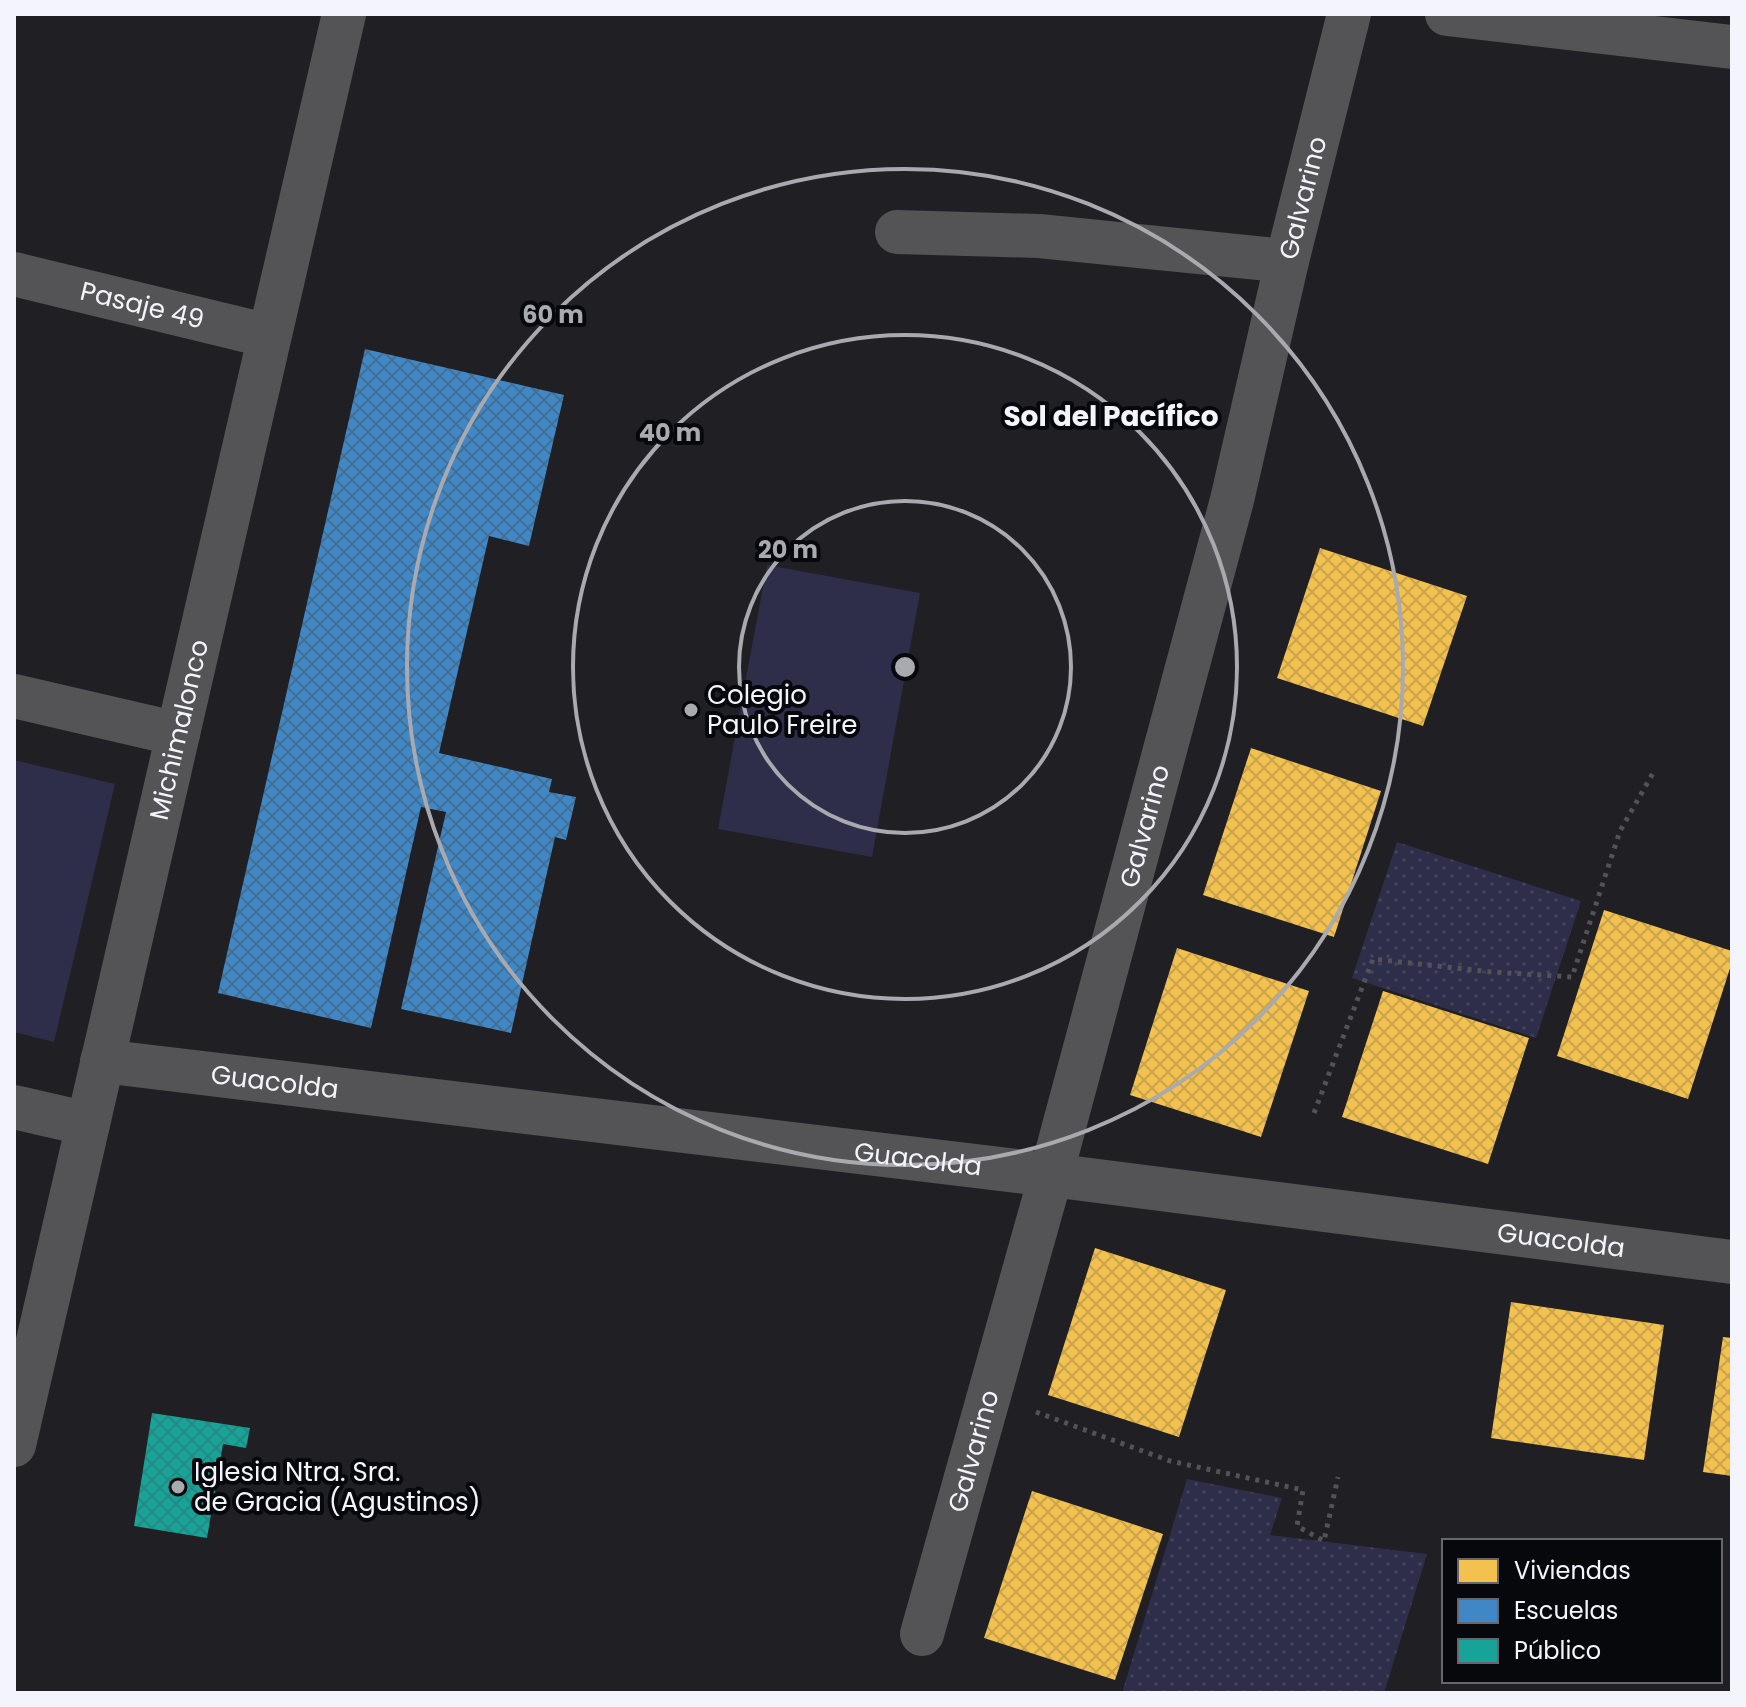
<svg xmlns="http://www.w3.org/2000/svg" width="1746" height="1707" font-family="Poppins,sans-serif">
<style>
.park{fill:url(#park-dots)}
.garden{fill:#2e2e4a}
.homes{fill:url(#homes-cross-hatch)}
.schools{fill:url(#schools-cross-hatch)}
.public{fill:url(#public-cross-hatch)}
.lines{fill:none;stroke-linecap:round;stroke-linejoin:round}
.path{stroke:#535355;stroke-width:5;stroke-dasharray:4 6;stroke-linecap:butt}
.minor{stroke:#545457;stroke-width:44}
.ring{fill:none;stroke:#a9a9b0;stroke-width:4}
.poi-dot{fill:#a9a9b0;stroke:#07080c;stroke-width:3}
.labels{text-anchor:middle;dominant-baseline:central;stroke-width:8;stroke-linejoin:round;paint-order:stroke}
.street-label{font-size:26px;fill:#f4f4fc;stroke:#07080c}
.poi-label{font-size:26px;fill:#f4f4fc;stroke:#07080c;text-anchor:start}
.neighbourhood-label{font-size:28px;font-weight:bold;fill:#f4f4fc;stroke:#07080c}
.centre{fill:#a9a9b0;stroke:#07080c;stroke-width:4}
.ring-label{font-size:24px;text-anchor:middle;font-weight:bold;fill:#a9a9b0;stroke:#07080c;stroke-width:8;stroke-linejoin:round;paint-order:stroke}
</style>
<defs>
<pattern id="park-dots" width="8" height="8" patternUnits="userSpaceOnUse" patternTransform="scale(2)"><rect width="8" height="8" fill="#2e2e4a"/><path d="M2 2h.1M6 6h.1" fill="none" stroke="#43435c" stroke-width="1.8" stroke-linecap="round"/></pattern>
<pattern id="homes-cross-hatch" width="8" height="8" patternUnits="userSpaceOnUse" patternTransform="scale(2)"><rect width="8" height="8" fill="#f2c14e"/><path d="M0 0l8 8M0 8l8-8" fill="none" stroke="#c8a34e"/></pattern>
<pattern id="schools-cross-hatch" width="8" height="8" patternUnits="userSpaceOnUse" patternTransform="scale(2)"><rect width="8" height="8" fill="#3f88c5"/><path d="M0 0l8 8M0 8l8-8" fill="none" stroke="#436f95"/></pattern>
<pattern id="public-cross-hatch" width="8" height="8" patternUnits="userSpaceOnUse" patternTransform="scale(2)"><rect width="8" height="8" fill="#17a398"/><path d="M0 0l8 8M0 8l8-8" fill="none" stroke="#268881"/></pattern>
</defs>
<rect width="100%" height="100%" fill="#1f1f24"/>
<!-- park -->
<path class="park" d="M1397,842L1581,901L1536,1038L1352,978Z
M1187,1479L1282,1498L1270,1535L1427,1554L1384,1693H1122Z"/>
<!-- garden -->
<path class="garden" d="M767,565L920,593L872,857L718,829Z
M14,760L115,784L54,1042L14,1032Z"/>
<!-- homes -->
<path class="homes" d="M1320,548L1467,596L1423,726L1277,678Z
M1251,748L1381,791L1334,937L1203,895Z
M1604,910L1732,951V962L1688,1099L1557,1056Z
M1177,948L1309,991L1261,1137L1130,1095Z
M1383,991L1529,1038L1488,1164L1342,1117Z
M1095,1248L1226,1290L1179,1437L1048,1395Z
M1511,1302L1664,1325L1644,1460L1491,1438Z
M1723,1337L1732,1338V1476L1703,1472Z
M1032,1491L1163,1534L1115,1680L984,1638Z"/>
<!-- schools -->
<path class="schools" d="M365,349L564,395L529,546L489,536L439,753L552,779L549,792L576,797L566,840L555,837L511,1033L401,1009L446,812L421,807L371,1028L218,993Z"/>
<!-- public -->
<path class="public" d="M152,1413L250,1428L246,1448L223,1444L207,1538L134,1526Z"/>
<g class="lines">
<!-- path -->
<path class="path" d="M1314,1113L1373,959L1492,972L1572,977L1620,831L1653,773
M1036,1412L1170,1461L1303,1490L1297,1526L1324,1541L1338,1477"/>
<!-- minor -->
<g class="minor">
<path d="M1447,14L1732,47"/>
<path d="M897,232L1039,236L1287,261"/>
<path id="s1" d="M14,274L269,336"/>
<path d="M14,696L178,734"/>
<path id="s2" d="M102,1061L1051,1175L1732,1262"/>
<path d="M14,1107L88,1124"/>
<path id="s3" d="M14,1445L344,14"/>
<path id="s4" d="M922,1634L1051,1175L1232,500L1287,261L1349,14"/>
</g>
</g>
<!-- distance rings -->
<g class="ring">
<circle cx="905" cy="667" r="166"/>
<circle cx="905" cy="667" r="332"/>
<circle cx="905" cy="667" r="498"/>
</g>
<!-- markers -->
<g class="poi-dot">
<circle cx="691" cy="710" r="8"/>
<circle cx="178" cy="1487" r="8"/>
</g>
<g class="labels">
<!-- street labels -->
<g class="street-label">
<text stroke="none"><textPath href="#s4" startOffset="1486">Galvarino</textPath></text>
<text stroke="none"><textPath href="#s1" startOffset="132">Pasaje 49</textPath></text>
<text stroke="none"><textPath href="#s3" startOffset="734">Michimalonco</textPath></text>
<text stroke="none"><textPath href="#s4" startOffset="838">Galvarino</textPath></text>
<text stroke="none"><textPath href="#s2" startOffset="174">Guacolda</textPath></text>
<text stroke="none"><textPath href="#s2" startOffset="822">Guacolda</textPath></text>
<text stroke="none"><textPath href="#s2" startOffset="1470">Guacolda</textPath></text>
<text stroke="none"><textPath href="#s4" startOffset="190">Galvarino</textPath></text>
</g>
<!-- poi labels -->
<g class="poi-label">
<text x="707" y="695">Colegio<tspan x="707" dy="30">Paulo Freire</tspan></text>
<text x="194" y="1472">Iglesia Ntra. Sra.<tspan x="194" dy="30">de Gracia (Agustinos)</tspan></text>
</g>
<!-- neighbourhood labels -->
<g class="neighbourhood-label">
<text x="1111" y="416">Sol del Pacífico</text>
</g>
</g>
<circle cx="905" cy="667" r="12" class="centre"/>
<g class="ring-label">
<text x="553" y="323">60 m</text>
<text x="670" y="441">40 m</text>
<text x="788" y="558">20 m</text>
</g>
<!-- border -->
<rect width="1746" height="1707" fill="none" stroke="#f4f4fc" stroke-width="32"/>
<!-- legend -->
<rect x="1442" y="1539" width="280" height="144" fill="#07080c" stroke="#66666c" stroke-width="2"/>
<rect x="1458" y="1559" width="40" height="24" fill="#f2c14e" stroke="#66666c" stroke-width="2"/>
<text x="1514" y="1579" font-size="24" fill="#f4f4fc">Viviendas</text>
<rect x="1458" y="1599" width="40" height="24" fill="#3f88c5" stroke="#66666c" stroke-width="2"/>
<text x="1514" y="1619" font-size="24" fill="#f4f4fc">Escuelas</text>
<rect x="1458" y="1639" width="40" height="24" fill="#17a398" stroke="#66666c" stroke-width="2"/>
<text x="1514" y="1659" font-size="24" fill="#f4f4fc">Público</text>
</svg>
